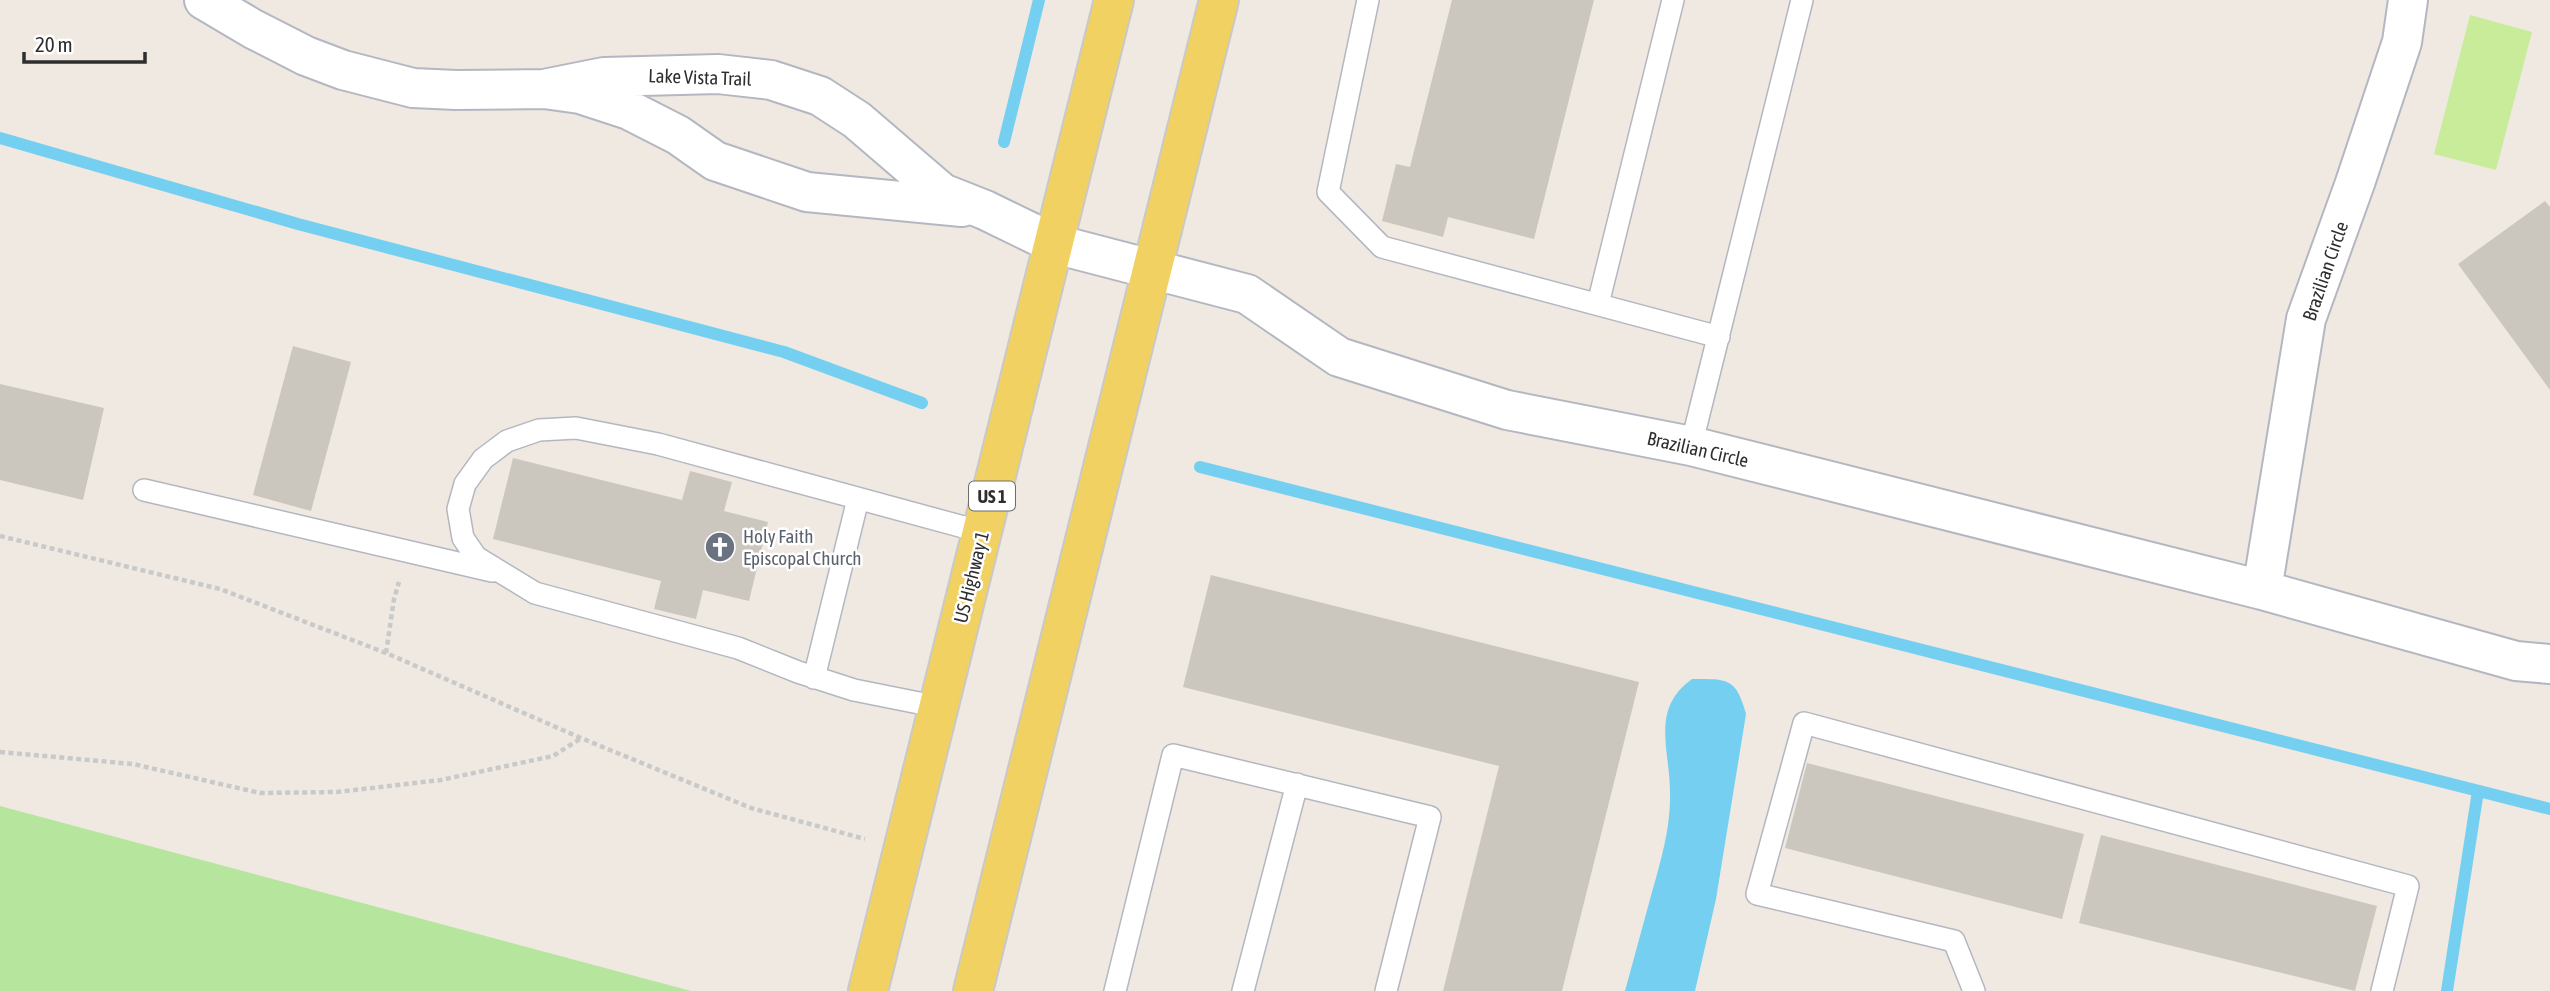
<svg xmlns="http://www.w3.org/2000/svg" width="2550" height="991" font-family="'Asap Condensed',sans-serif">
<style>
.green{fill:#b6e59e}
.pitch{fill:#c9ec9a}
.water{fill:#75cff0}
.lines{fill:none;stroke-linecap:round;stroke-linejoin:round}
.stream{stroke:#75cff0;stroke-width:12}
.building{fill:#cbc7bf}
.service-casing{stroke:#b4b7c1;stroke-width:24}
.minor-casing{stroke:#b4b7c1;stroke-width:42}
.primary-casing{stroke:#c9c9c9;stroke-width:42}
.path{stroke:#c9c9c9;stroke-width:4.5;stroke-dasharray:5 3.5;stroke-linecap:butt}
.service{stroke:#fff;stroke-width:21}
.minor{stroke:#fff;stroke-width:38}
.primary{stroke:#f2d163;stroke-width:38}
.labels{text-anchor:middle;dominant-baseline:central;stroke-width:5;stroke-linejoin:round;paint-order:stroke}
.shield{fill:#fff;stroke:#6d6d6d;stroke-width:2}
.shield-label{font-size:18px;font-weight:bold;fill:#2e2e2e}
.street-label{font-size:19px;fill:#2e2e2e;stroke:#fff}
.worship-label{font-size:19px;fill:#5b616d;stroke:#fff;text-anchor:start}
</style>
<rect width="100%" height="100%" fill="#efe9e1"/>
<!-- green -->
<path class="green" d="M0,806L691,991H0Z"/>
<!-- pitch -->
<path class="pitch" d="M2470,15L2532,32L2496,170L2434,154Z"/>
<!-- water -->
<path class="water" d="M1692,679C1727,679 1736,677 1746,714L1716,899L1695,991H1625C1634,958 1643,925 1652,892C1661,860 1671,827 1670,792C1670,750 1650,709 1692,679Z"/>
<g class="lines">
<!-- stream -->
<path class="stream" d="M0,138L298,224L784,352L922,403
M1004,142L1039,0
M1200,467L2550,809
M2447,991L2478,791"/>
</g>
<!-- building -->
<path class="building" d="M1452,0H1594L1534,239L1448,217L1443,237L1382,221L1396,164L1410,167Z
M2545,201L2550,207V390L2458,264Z
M293,346L351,362L311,511L253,495Z
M0,384L104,408L83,500L0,480Z
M513,458L682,500L690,471L732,482L724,511L768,522L749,601L703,590L696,619L654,609L661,581L493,539Z
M1211,575L1639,682L1562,991H1443L1499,766L1183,687Z
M1807,763L2084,834L2062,919L1785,848Z
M2101,835L2377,906L2355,991L2079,923Z"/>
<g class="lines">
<!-- service casing -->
<g class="service-casing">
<path id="service" d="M1368,0L1328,192L1382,247L1719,337
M1598,304L1673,0
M1691,446L1802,0
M144,490L492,571
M814,678L858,499
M939,707L854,690L798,672L738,648L535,593L476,557L463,538L458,509L465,484L483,459L507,441L539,430L576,428L658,444L982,532
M1115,991L1173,755L1430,817L1386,991
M1243,991L1297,784
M1974,991L1954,941L1757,894L1804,723L2408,886L2382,991"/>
</g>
<!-- minor casing -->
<g class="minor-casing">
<path id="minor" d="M204,0L253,29L306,56L343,70L413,88L456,90L544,89L580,94L629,110L678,135L715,161L807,192L962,207
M544,89L604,77L718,74L771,80L820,96L857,120L942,193L985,210L1055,244L1247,294L1339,357L1507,410L1691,446L2262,590L2516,661L2550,664
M2262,590L2306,319L2355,183L2402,42L2408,0"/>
</g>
<!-- primary casing -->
<g class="primary-casing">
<path id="primary" d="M868,991L1114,0
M973,991L1219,0"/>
</g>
<!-- path -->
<path class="path" d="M0,536L220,589L386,653L581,738L751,808L865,839
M386,653L394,599L399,582
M0,752L133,764L260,793L337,792L441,780L553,756L580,739"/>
<!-- service -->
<use href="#service" class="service"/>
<!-- minor -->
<use href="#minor" class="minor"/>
<!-- primary -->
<use href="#primary" class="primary"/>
</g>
<!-- icons -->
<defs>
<g id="church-disc" transform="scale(1.575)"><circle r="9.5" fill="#6b7280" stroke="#fff"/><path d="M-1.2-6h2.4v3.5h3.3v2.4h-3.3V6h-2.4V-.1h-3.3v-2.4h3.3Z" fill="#fff"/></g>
</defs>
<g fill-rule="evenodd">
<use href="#church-disc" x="720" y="547"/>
</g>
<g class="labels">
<!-- shield labels -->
<rect class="shield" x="969" y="481.5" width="46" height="29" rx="5"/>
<g class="shield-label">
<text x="992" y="496">US 1</text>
</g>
<!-- street labels -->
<g class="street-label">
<text transform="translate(700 77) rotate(2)">Lake Vista Trail</text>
<text transform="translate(2325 271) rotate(-71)">Brazilian Circle</text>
<text transform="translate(1698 449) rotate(13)">Brazilian Circle</text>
<text transform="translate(971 577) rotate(-76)">US Highway 1</text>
</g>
<!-- worship labels -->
<g class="worship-label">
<text x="743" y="536">Holy Faith<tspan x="743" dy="22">Episcopal Church</tspan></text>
</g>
</g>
<!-- scale -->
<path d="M24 52v10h121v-10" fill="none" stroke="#2e2e2e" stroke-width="3.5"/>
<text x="35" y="52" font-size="21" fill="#2e2e2e" stroke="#ffffff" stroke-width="5" paint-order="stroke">20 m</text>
</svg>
